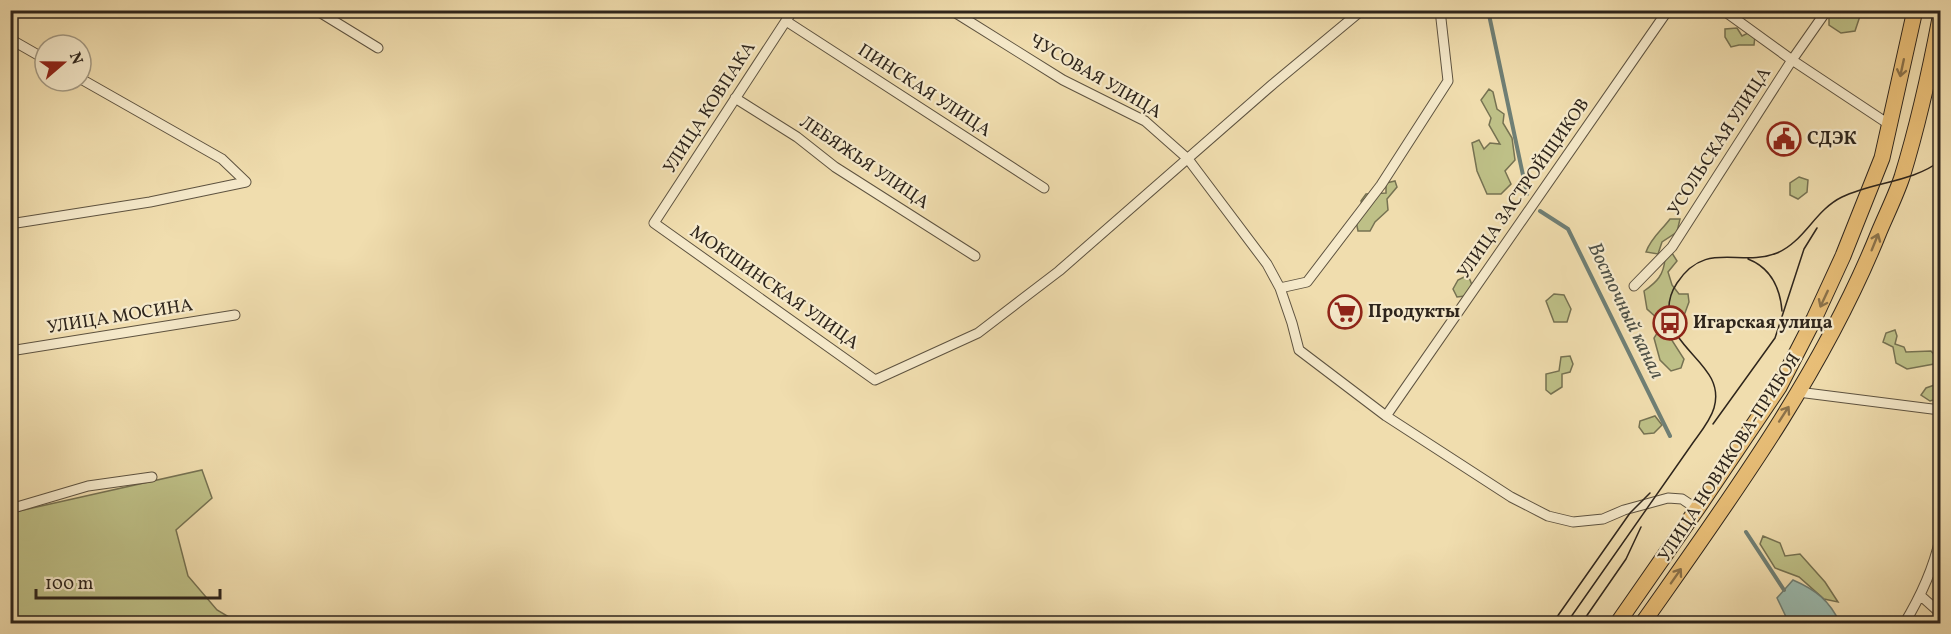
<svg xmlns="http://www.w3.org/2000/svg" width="1951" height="634" font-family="Vollkorn,serif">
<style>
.green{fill:#bec087;stroke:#767252;stroke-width:1.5}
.water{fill:#9bbbb0;stroke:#6f7f75;stroke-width:1.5}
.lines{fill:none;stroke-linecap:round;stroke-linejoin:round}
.stream{stroke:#6f7f75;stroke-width:4}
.street-casing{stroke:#5e5340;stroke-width:11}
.primary-casing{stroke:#2e251c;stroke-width:17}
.street{stroke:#f5e9ca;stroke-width:9}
.primary{stroke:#e8be77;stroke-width:15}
.tram{stroke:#2e251c;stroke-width:1.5}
.oneway{stroke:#8b724a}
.labels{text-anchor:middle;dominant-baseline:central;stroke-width:4.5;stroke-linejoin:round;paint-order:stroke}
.street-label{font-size:18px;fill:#2e251c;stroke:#f5e9ca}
.poi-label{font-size:18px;font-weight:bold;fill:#2e251c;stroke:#f5e9ca;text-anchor:start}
.water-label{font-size:20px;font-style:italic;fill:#4f5248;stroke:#f5e9ca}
</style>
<rect width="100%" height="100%" fill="#f0ddae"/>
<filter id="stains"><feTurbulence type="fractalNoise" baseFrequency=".00333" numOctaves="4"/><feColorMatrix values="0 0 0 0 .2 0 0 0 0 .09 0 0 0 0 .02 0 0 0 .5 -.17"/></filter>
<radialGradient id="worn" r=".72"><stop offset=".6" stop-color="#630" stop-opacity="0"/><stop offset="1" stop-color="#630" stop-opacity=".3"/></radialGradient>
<!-- green -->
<path class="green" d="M1834,11H1855L1860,16L1855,31L1841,33L1829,25V16Z
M1737,28L1742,36L1748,33L1755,36L1754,45H1739L1731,47L1725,37V29Z
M1489,89L1493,92L1497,109L1504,114L1503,123L1512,138L1515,160L1505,171L1511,184L1501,194H1487L1477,171L1472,143L1479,140L1484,149L1490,143L1500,144L1489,125L1491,118L1481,100Z
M1799,177L1808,180L1807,192L1798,199L1790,195V183Z
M1395,181L1397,187L1387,199L1388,210L1375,222L1370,231H1358L1356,221L1364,214L1361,201L1366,194L1386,193V183Z
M1670,219H1680L1677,232L1662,242L1658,254L1646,252C1651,238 1661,231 1670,219Z
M1672,253L1677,261L1668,272L1672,285L1679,294H1688L1689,302L1682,321H1673L1665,314L1657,318L1647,309L1644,291C1657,282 1664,275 1665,258Z
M1468,275L1472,285L1465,296L1457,297L1453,289L1458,280Z
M1554,294L1564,295L1571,309L1567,322H1554L1546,301Z
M1659,330L1666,331L1684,359L1681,368L1671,371L1660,360L1654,338Z
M1895,330L1897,336L1895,344L1904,347L1906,352L1931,351L1937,358L1934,364L1907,369L1896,363L1893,347L1883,342L1886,333Z
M1570,356L1573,364L1570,372L1562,374V387L1551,394L1546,390V374L1559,371L1561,357Z
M1937,384L1940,387V398L1930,401L1921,395L1926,388Z
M1655,416L1662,425L1654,433L1644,434L1639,427L1640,421Z
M202,470L212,498L176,530L188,576L217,610L239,623H11L10,513Z
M1763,536L1780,543L1785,556L1800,554L1825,582L1838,602L1824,599L1799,577L1775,568L1760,544Z"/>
<!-- water -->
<path class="water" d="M1793,580C1816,590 1829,600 1840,623H1789L1777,598Z"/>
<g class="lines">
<!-- stream -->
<path class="stream" d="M1488,10L1527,194
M1540,211L1568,229L1670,436
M1746,532L1784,590"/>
<!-- street casing -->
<g class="street-casing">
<path id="street" d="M316,10L378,48
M793,10L654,223L875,380L978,333L1021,300L1059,271L1273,84L1362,10
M951,10L1063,80L1145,121L1188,159L1267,264L1280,288L1292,323L1299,350L1386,416L1511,497L1548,516L1573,522L1603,519L1624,510L1668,498L1682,499L1697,509
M1723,10L1792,60L1890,125
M786,21L1044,188
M10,39L45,59
M81,79L222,159L246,182
M735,98L797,137L835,167L975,256
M10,224L150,202L246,182
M1634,286L1672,247L1792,60L1827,10
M1280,288L1307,282L1381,185L1448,81L1440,10
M10,351L235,315
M1798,392L1940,410
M1386,416L1668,10
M10,509L88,486L152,477
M1921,596L1940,613
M1904,624C1921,596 1933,570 1940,539"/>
</g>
<!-- primary casing -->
<g class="primary-casing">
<path id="primary" d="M1617,624L1697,509L1779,387L1814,319L1843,256L1882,158L1915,10
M1642,624C1730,499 1822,374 1879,232C1887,213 1896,195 1902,177C1918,125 1930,71 1940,18"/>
</g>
<!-- street -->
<use href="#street" class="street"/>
<!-- primary -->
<use href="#primary" class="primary"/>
<!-- tram -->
<path class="tram" d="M1748,259C1771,268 1780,287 1782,311
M1713,424L1775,338L1804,249L1817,228
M1552,624L1630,513L1650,493
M1566,624L1690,447C1698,435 1710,422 1714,408C1726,367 1673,352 1669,313C1668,302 1671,292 1677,283C1706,239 1740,268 1777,253C1804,242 1815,210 1842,197C1873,182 1913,182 1940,161
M1581,624L1626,559L1641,527"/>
</g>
<!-- one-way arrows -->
<defs><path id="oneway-shaft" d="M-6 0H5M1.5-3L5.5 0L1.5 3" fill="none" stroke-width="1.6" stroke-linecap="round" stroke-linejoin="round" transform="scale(1.5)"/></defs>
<g class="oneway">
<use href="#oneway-shaft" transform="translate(1902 68) rotate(102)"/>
<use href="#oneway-shaft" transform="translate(1875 242) rotate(-68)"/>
<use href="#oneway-shaft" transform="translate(1824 299) rotate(115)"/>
<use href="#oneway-shaft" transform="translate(1784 414) rotate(-57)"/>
<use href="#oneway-shaft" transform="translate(1676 576) rotate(-55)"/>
</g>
<!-- icons -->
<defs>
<g id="civic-ring" transform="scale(1.725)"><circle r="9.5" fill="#f5e9ca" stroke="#8f2418" stroke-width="1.5"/><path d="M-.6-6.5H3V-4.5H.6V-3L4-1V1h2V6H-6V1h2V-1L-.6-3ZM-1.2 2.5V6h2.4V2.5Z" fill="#8f2418"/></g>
<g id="supermarket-ring" transform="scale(1.725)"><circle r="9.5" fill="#f5e9ca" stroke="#8f2418" stroke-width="1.5"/><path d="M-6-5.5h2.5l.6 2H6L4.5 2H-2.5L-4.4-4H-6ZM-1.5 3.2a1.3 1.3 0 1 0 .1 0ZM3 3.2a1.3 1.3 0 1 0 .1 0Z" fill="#8f2418"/></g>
<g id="bus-ring" transform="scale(1.725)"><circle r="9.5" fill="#f5e9ca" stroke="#8f2418" stroke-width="1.5"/><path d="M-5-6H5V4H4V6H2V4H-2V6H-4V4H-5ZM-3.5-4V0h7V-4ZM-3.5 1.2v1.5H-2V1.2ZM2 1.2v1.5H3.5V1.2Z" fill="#8f2418"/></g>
</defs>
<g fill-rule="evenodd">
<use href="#civic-ring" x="1784" y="139"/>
<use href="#supermarket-ring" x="1345" y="312"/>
<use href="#bus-ring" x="1670" y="323"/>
</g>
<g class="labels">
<!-- street labels -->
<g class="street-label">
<text transform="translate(1095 77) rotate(30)">ЧУСОВАЯ УЛИЦА</text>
<text transform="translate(924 91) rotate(33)">ПИНСКАЯ УЛИЦА</text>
<text transform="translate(710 108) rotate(-57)">УЛИЦА КОВПАКА</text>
<text transform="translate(1720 142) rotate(-57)">УСОЛЬСКАЯ УЛИЦА</text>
<text transform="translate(864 163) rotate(34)">ЛЕБЯЖЬЯ УЛИЦА</text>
<text transform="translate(1524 189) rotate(-55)">УЛИЦА ЗАСТРОЙЩИКОВ</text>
<text transform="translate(774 288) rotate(35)">МОКШИНСКАЯ УЛИЦА</text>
<text transform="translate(120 317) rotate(-9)">УЛИЦА МОСИНА</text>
<text transform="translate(1730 458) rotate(-57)">УЛИЦА НОВИКОВА-ПРИБОЯ</text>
</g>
<!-- poi labels -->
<g class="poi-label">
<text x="1807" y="139">СДЭК</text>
<text x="1368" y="312">Продукты</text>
<text x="1693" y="323">Игарская улица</text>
</g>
<!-- water labels -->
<g class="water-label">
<text transform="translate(1625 311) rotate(64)">Восточный канал</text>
</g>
</g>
<!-- margin -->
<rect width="1951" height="634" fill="none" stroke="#f0ddae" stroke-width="36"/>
<rect x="12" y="12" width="1927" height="610" fill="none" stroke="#2e251c" stroke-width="3"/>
<rect x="18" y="18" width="1915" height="598" fill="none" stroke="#2e251c" stroke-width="1.5"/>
<!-- north arrow -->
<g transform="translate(63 63) rotate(70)"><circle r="28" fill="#f5e9ca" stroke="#a59b84" stroke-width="1.5"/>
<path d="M0-4.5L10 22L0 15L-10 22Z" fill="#8f2418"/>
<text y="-9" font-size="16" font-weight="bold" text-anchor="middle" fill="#2e251c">N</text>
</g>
<!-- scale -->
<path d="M36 589v9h184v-9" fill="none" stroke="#2e251c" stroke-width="3"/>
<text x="45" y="589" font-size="18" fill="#2e251c" stroke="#f5e9ca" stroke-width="4.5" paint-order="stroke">100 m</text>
<rect width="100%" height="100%" filter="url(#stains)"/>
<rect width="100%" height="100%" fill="url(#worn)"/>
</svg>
